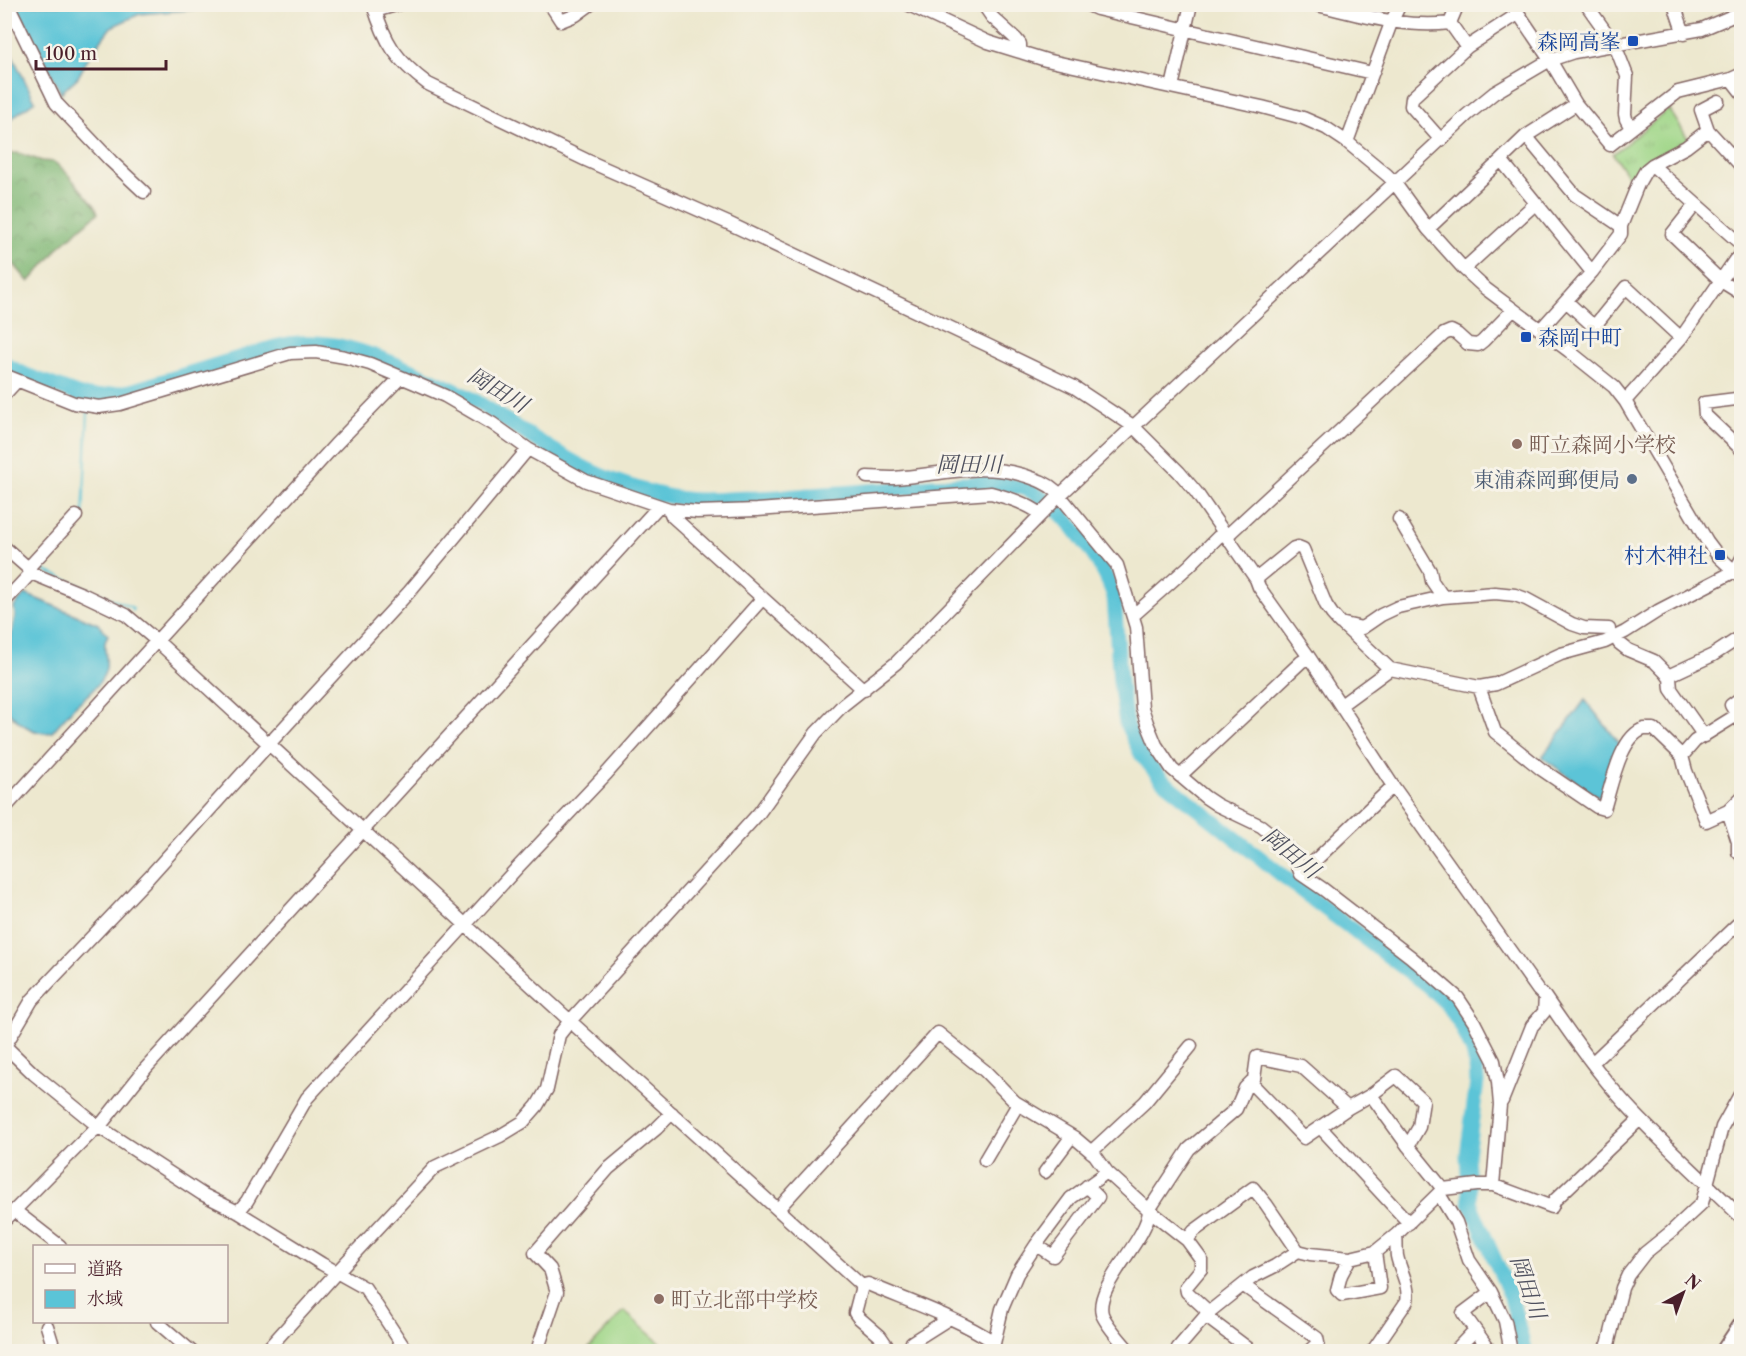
<svg xmlns="http://www.w3.org/2000/svg" width="1746" height="1356" font-family="'Libre Caslon Text','Noto Serif JP',serif">
<style>
.grass{fill:#9fd687;stroke:#747a59;stroke-width:1.5}
.forest{fill:url(#forest-crowns);stroke:#646b50;stroke-width:1.5}
.park{fill:url(#park-tufts);stroke:#747a59;stroke-width:1.5}
.water{fill:#5bc4d7;stroke:#527281;stroke-width:1.5}
.lines{fill:none;stroke-linecap:round;stroke-linejoin:round}
.stream{stroke:#5bc4d7;stroke-width:2}
.river{stroke:#5bc4d7;stroke-width:15}
.minor-casing{stroke:#836564;stroke-width:15}
.major-casing{stroke:#836564;stroke-width:20}
.minor{stroke:#fff;stroke-width:12}
.major{stroke:#fff;stroke-width:16}
.transit-dot{fill:#1a4fb4;stroke:#f7f3e8;stroke-width:2}
.education-dot{fill:#8d6e63;stroke:#f7f3e8;stroke-width:2}
.service-dot{fill:#5c6f8a;stroke:#f7f3e8;stroke-width:2}
.labels{text-anchor:middle;dominant-baseline:central;stroke-width:6;stroke-linejoin:round;paint-order:stroke}
.transit-label{font-size:21px;fill:#164399;stroke:#f7f3e8;text-anchor:end}
.education-label{font-size:21px;fill:#785e54;stroke:#f7f3e8;text-anchor:start}
.service-label{font-size:21px;fill:#4e5e75;stroke:#f7f3e8;text-anchor:end}
.water-label{font-size:22px;font-style:italic;fill:#4f515f;stroke:#f7f3e8}
</style>
<defs>
<pattern id="forest-crowns" width="20" height="18" patternUnits="userSpaceOnUse" patternTransform="scale(1.5)"><rect width="20" height="18" fill="#7fb774"/><path d="M2 6a3 3 0 1 1 6 0M12 15a3 3 0 1 1 6 0" fill="none" stroke="#6a945f"/></pattern>
<pattern id="park-tufts" width="24" height="20" patternUnits="userSpaceOnUse" patternTransform="scale(1.5)"><rect width="24" height="20" fill="#9fd687"/><path d="M3 7l-1-3M5 7V3M7 7l1-3M15 17l-1-3M17 17v-4M19 17l1-3" fill="none" stroke="#8ab775"/></pattern>
</defs>
<rect width="100%" height="100%" fill="#f7f3e8"/>
<filter id="ink" filterUnits="userSpaceOnUse"><feTurbulence type="fractalNoise" baseFrequency=".0167" numOctaves="2"/><feDisplacementMap in="SourceGraphic" scale="12" xChannelSelector="R" yChannelSelector="G"/><feConvolveMatrix kernelMatrix="1 2 1 2 8 2 1 2 1" color-interpolation-filters="sRGB"/></filter>
<filter id="wash" filterUnits="userSpaceOnUse"><feTurbulence type="fractalNoise" baseFrequency=".008" numOctaves="4" result="noise"/><feDisplacementMap in="SourceGraphic" scale="24" xChannelSelector="R" yChannelSelector="G"/><feGaussianBlur stdDeviation="1.35" result="paint"/><feColorMatrix in="noise" values="0 0 0 0 0 0 0 0 0 0 0 0 0 0 0 0 0 1.4 0 .05"/><feComposite in="paint" operator="in"/></filter>
<g filter="url(#wash)">
<rect width="100%" height="100%" fill="#ede8cf"/>
<!-- grass -->
<path class="grass" d="M624,1311L662,1345L656,1351L592,1352L588,1349Z"/>
<!-- forest -->
<path class="forest" d="M18,153L42,161L54,162L64,170L95,206L98,213L59,247L53,255L29,282L5,254V154Z"/>
<!-- park -->
<path class="park" d="M1669,109L1689,140L1633,184L1613,154Z"/>
<!-- water -->
<path class="water" d="M16,5H205L201,9L140,14L111,27L90,55L78,77L61,93Z
M4,39L35,101C25,109 12,115 5,126Z
M25,594L98,624L108,635C100,646 110,659 105,672C100,686 85,697 74,707C67,715 59,724 52,732C35,737 14,720 5,707V668L15,616L14,607Z
M1585,700L1620,744L1601,798L1586,789L1542,757Z"/>
<g class="lines">
<!-- stream -->
<path class="stream" d="M80,518L83,515L88,411
M36,567L133,608V611"/>
<!-- river -->
<path class="river" d="M4,364L26,375L80,395L97,397L131,391L275,347C324,334 370,353 415,372C434,381 454,389 472,399C512,423 548,450 589,470C616,484 668,499 698,500C718,500 738,498 757,498C832,495 905,487 980,483C996,483 1014,484 1030,491C1063,506 1104,563 1114,597L1120,682L1126,723L1141,754L1162,780L1312,899L1428,986L1449,1006L1463,1029L1473,1052L1476,1066L1477,1082L1467,1155L1470,1203L1511,1297L1525,1352"/>
</g>
</g>
<g filter="url(#ink)">
<g class="lines">
<!-- minor casing -->
<g class="minor-casing">
<path id="minor" d="M8,4L56,103L111,161L144,192
M373,4C385,43 396,60 428,84L586,160L728,223L989,346L1074,387L1133,426L1179,472L1196,492L1256,579L1259,587L1309,657L1393,786L1538,990L1545,997C1568,1031 1590,1063 1617,1094C1655,1138 1700,1176 1742,1218
M550,4L561,21L576,15L591,4
M907,4L988,42L1046,60L1262,107L1303,118L1326,128L1347,142L1387,175L1394,182L1428,229L1464,269L1486,289L1569,351L1614,387L1625,401L1707,541L1719,557L1742,578
M983,4L992,17L1016,39L1020,44V52
M1086,4L1097,9L1372,73
M1313,4C1358,14 1404,29 1450,23
M1512,4L1550,60L1576,104L1610,145L1678,92L1731,79L1742,74
M1586,4L1615,45L1627,76L1625,114L1626,119L1631,128
M1674,4L1684,34
M375,11L399,4
M1450,23L1467,47
M1450,23L1458,4
M1731,79L1742,93
M1172,87L1191,4
M1576,104L1526,136L1501,160L1592,272
M1708,130L1701,110L1718,101
M1526,136L1575,195L1621,226
M1441,140L1411,106L1412,98L1467,47L1518,14
M1347,142L1391,23L1400,4
M1652,165L1742,245
M1695,205L1672,234L1721,281L1742,294
M1428,229L1501,160
M1464,269L1535,204
M1566,301L1591,324L1597,323L1626,287L1681,338
M1541,329L1592,272L1621,234V226L1638,184L1646,170L1652,165L1686,147L1708,130L1742,167
M4,375L74,403L99,407L120,404L290,353L316,352L345,357L370,364L415,383L445,396L493,424L528,449L586,481L669,509L697,512L757,510L991,493C1009,498 1026,503 1041,514
M4,395L17,381
M1742,395L1736,399L1704,403L1705,415L1742,450
M1625,401L1681,338L1735,260L1742,254
M867,477C876,477 885,478 894,478C939,475 977,462 1023,475C1035,479 1046,482 1056,491L1117,565L1136,627L1142,708L1147,723L1156,745L1172,769L1205,797L1217,805L1261,826L1282,843L1293,853L1301,874L1323,889L1411,957L1458,998L1474,1022L1494,1061L1498,1082L1500,1105L1493,1185
M669,509L672,516L864,690
M1399,519L1430,571L1432,581L1443,597
M4,547L28,568L31,573L82,594L126,615L157,641L570,1021L862,1286L855,1313L858,1317L880,1336L891,1352
M28,568L76,516
M1256,579L1294,548L1298,547L1303,549L1326,605L1332,614L1340,623L1362,628L1381,615L1398,607L1443,597L1495,593L1515,595L1526,599L1572,624L1584,628L1609,629
M4,602L31,573
M1132,614L1136,613L1189,566L1218,537L1231,532L1444,334L1451,331L1457,334L1468,344L1478,345L1483,341L1513,310
M1343,625L1390,669
M1616,636L1619,643L1628,650L1654,661L1665,672L1670,678L1671,689L1704,736
M1668,676L1713,655L1742,636
M1479,687L1495,732L1541,769L1597,807L1604,809C1611,788 1620,736 1644,729C1645,729 1653,729 1654,729L1682,756L1686,771L1706,821L1728,811L1742,797
M1742,697L1731,705L1742,723
M1341,705L1390,669L1479,687L1496,684L1561,654L1605,642L1625,632L1658,611L1735,571L1742,558
M1682,756L1695,741L1737,715
M1180,776L1301,662L1309,657
M4,809L335,445L400,378
M1728,811L1738,842V852L1742,856
M1301,874L1393,786
M4,1045L34,1074L99,1127L202,1194L238,1212L322,1264L365,1288L407,1352
M5,1046L32,1000L149,877L269,744L409,592L528,449
M1592,1063L1742,920
M1251,1083L1304,1138L1348,1108
M1371,1095L1408,1146L1443,1189
M1502,1101L1532,1026L1544,1012L1545,997
M1320,1127L1409,1223
M1091,1152L1145,1102L1191,1046
M985,1160L1018,1104
M1045,1172L1072,1136
M1439,1194L1456,1222L1469,1260L1491,1292L1505,1321L1511,1352
M778,1209L938,1033L985,1071L1015,1102L1075,1138L1095,1155L1107,1172L1149,1210L1187,1240L1201,1259V1269L1186,1287L1187,1292L1209,1312
M15,1211L60,1246
M238,1212L247,1201L307,1098L517,868L607,773L762,599
M4,1221L92,1132L99,1127L146,1068L659,506
M1187,1240L1194,1231L1253,1188L1266,1204L1298,1251
M1036,1245L1053,1256L1098,1197L1087,1186
M1350,1258L1341,1275L1337,1290L1342,1295L1380,1288L1375,1252
M864,1285L868,1284C910,1302 956,1317 994,1342
M1244,1286L1317,1338L1318,1343L1308,1352
M1491,1292L1463,1313L1491,1352
M1205,1316L1253,1352
M157,1322L192,1352
M47,1326L55,1352
M912,1342L950,1318
M265,1352L337,1272L435,1167L500,1136L523,1122L537,1106L547,1089L559,1035L570,1021L759,813L816,733L843,705L896,663L1059,496L1467,115L1494,93L1550,60L1574,52L1702,29L1742,12
M539,1352V1345L557,1292L550,1269L535,1253L608,1169L656,1129L672,1113
M992,1352L1002,1309L1017,1274L1036,1245L1071,1198L1107,1172
M1130,1352C1122,1342 1106,1325 1102,1314C1094,1285 1148,1240 1149,1210L1189,1149L1236,1109L1245,1088L1254,1079L1257,1057L1301,1066L1348,1108L1371,1095L1396,1076L1423,1101L1419,1127L1408,1146
M1180,1352L1178,1348L1209,1312L1253,1277L1275,1266L1298,1251L1310,1254L1350,1258L1375,1252L1396,1235L1443,1189L1477,1185H1493L1552,1207L1555,1200L1640,1119
M1372,1352L1407,1301C1410,1285 1400,1271 1397,1256C1396,1249 1397,1242 1396,1235
M1454,1352L1475,1330
M1601,1352L1608,1345L1622,1288L1628,1275L1645,1253L1671,1232L1702,1203L1722,1127L1742,1091"/>
</g>
<!-- major casing -->
<g class="major-casing">
<path id="major" d="M1724,1352L1742,1325"/>
</g>
<!-- minor -->
<use href="#minor" class="minor"/>
<!-- major -->
<use href="#major" class="major"/>
</g>
</g>
<!-- markers -->
<g class="transit-dot">
<rect x="1627" y="35" width="12" height="12" rx="3"/>
<rect x="1520" y="331" width="12" height="12" rx="3"/>
<rect x="1714" y="549" width="12" height="12" rx="3"/>
</g>
<g class="education-dot">
<circle cx="1517" cy="444" r="6"/>
<circle cx="659" cy="1299" r="6"/>
</g>
<circle class="service-dot" cx="1632" cy="479" r="6"/>
<g class="labels">
<!-- transit labels -->
<g class="transit-label">
<text x="1621" y="41">森岡高峯</text>
<text x="1538" y="337" text-anchor="start">森岡中町</text>
<text x="1708" y="555">村木神社</text>
</g>
<!-- education labels -->
<g class="education-label">
<text x="1529" y="444">町立森岡小学校</text>
<text x="671" y="1299">町立北部中学校</text>
</g>
<!-- service labels -->
<g class="service-label">
<text x="1620" y="479">東浦森岡郵便局</text>
</g>
<!-- water labels -->
<g class="water-label">
<text transform="translate(498 390) rotate(31)">岡田川</text>
<text x="969" y="464">岡田川</text>
<text transform="translate(1291 853) rotate(39)">岡田川</text>
<text transform="translate(1528 1287) rotate(71)">岡田川</text>
</g>
</g>
<!-- margin -->
<rect width="1746" height="1356" fill="none" stroke="#f7f3e8" stroke-width="24"/>
<!-- legend -->
<rect x="33" y="1245" width="195" height="78" fill="#f7f3e8" stroke="#b29e9c" stroke-width="1.5"/>
<rect x="45" y="1264" width="30" height="9" fill="#ffffff" stroke="#b29e9c" stroke-width="1.5"/>
<text x="87" y="1275" font-size="18" fill="#4a1f2b">道路</text>
<rect x="45" y="1290" width="30" height="18" fill="#5bc4d7" stroke="#b29e9c" stroke-width="1.5"/>
<text x="87" y="1305" font-size="18" fill="#4a1f2b">水域</text>
<!-- north arrow -->
<g transform="translate(1683 1293) rotate(41)" stroke="#f7f3e8" stroke-width="4.5" paint-order="stroke">
<path d="M0-4.5L10 22L0 15L-10 22Z" fill="#4a1f2b"/>
<text y="-9" font-size="16" font-weight="bold" text-anchor="middle" fill="#4a1f2b">N</text>
</g>
<!-- scale -->
<path d="M36 60v9h130v-9" fill="none" stroke="#4a1f2b" stroke-width="3"/>
<text x="45" y="60" font-size="18" fill="#4a1f2b" stroke="#f7f3e8" stroke-width="4.5" paint-order="stroke">100 m</text>
</svg>
